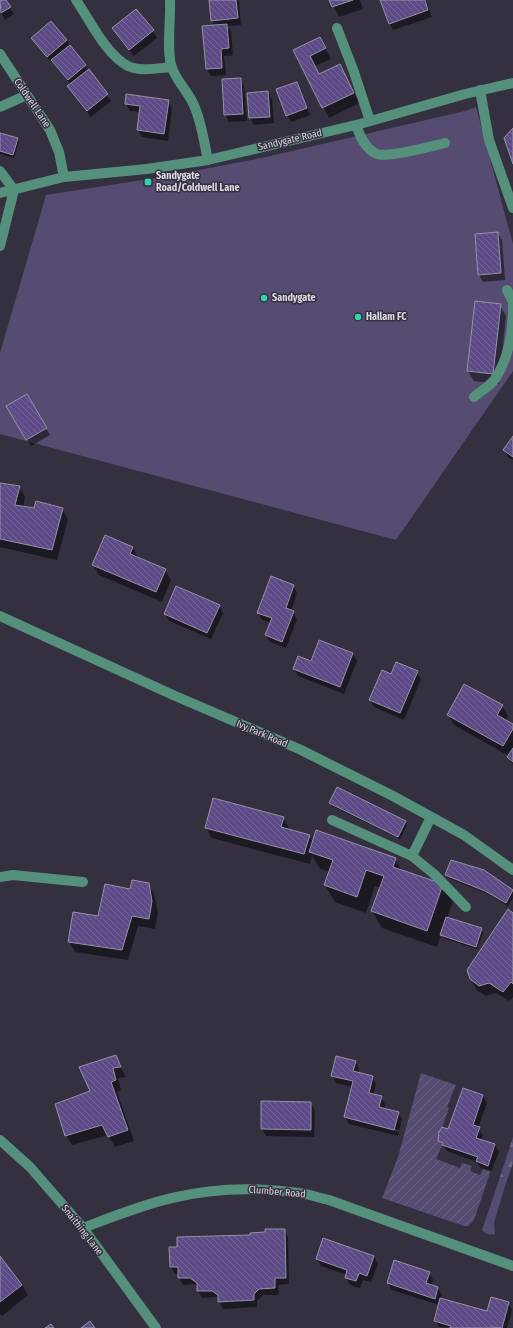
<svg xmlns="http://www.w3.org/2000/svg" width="513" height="1328" font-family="'Fira Sans Condensed',sans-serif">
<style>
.green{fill:#564b70}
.forest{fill:url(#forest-firs)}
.garden{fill:url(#garden-furrows)}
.shadow{fill:#0007;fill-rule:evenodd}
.building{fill:url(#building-back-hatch);stroke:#9691a4}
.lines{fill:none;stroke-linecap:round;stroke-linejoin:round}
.minor{stroke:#54907b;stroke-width:10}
.poi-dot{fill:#32d4a9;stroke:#34303f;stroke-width:1.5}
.labels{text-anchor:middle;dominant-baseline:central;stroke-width:3;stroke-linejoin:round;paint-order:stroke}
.street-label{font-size:10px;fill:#dddae4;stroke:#34303f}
.poi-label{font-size:10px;font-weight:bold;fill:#dddae4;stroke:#34303f;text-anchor:start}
</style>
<defs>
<pattern id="forest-firs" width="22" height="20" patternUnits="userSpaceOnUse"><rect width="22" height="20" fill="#564b70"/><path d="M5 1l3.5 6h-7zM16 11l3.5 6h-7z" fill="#6e6484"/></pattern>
<pattern id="garden-furrows" width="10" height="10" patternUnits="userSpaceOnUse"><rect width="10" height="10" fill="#564b70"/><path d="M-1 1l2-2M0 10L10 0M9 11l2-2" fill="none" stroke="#6e6484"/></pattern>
<pattern id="building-back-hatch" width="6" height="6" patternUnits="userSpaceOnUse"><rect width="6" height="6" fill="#5d4b87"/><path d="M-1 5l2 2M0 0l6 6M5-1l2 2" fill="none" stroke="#746498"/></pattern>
</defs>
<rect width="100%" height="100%" fill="#34303f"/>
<!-- green -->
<path class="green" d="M476,107L513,244V371L396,540L0,434V353L46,195L162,177L266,157L465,111Z
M498,1183L505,1186L494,1223L495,1234C489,1236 485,1233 482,1230Z"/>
<!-- forest -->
<path class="forest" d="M513,1137V1163L505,1186L498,1183Z"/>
<!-- garden -->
<path class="garden" d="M421,1073L456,1085L447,1107L449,1108L441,1131L443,1143L436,1159L460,1168L462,1163L472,1166L470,1171L480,1175L483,1169L491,1170L474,1220L468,1226H464L382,1198L398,1157Z"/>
<!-- shadow -->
<path class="shadow" d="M0,0H5L14,14L5,20L0,11Z
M210,0H238L239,2L241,25L228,26L231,32L233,55L224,56L226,75L211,76L207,69L215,26L212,21Z
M331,0H360L363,9L339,17Z
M381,0H426L432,17L393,30L389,23Z
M136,10L153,31L157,38L134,56L117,36L113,29Z
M320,38L331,59L315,66L319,74L345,75L359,103L329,118L295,50Z
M32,39L66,40L111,101L91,117L73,93L69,86L71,85L53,62L52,63L37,46Z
M240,79L244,86L247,121L229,122L225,115Z
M297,83L301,90L310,115L291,122L287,115Z
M268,92L272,99L274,123L254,125L250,118Z
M168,101L172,108L168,141L142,137L138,130L141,112L130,111L126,104Z
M0,134L17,139L19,142L14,158L0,154Z
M498,233L502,240L505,280L483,282L479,275L476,235Z
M500,305L506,316L499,384L474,381L468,371Z
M26,395L50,435L31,446L7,407Z
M513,438V460L508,457L504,450Z
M0,484L19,487L25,497L23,507L34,509H62L68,519L57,560L0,547Z
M133,548L139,559L165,570L171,580L162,602L99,575L93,565Z
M293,586L297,593L291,611L293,612L297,619L286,648L270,642L266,635L271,623L262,620L258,613Z
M219,606L223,613L211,639L169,621L165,614Z
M353,653L357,661L344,694L298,676L294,669L311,662Z
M417,672L421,679L404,720L374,707L370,700Z
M502,706L508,716L506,721L513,725V765L508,757L509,756L454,725L448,715Z
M330,803L406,822L407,825L400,839L332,806Z
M283,818L289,828V830L309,836L313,843L395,859L402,871L443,885L453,902L447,918L481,929L483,933L477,949L443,938L441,935L437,947L382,928L372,911L380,888L375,886L366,913L335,902L325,885L330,872L320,869L312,856L310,864L212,838L206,828Z
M484,871L513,891V898L508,906L488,894L448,878L446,875Z
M148,884L154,894L158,912L155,929L138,926L128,960L75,952L69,941L131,890Z
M513,914V997L509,1001L496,993L486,996L477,990L471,979Z
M115,1057L126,1077L118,1078L121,1090L117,1092L134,1141L115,1147L108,1135L72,1145L66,1135L91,1092Z
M355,1061L359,1069L358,1074L372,1077L376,1084L373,1095L381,1097L385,1104L384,1109L398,1112L402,1119L398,1136L349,1124L345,1117L352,1087L336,1083L332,1076ZM349,1117L400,1130L399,1132L349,1119Z
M483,1096L487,1103L478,1128L483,1135L481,1141L495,1145L499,1152L491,1172L481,1168L477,1162L447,1151L439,1140Z
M262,1102L310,1103L315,1110L314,1137L266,1136L262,1129Z
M284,1230L288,1237L289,1284L278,1285L279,1295H263L257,1301V1307L223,1309L217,1297L202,1298L198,1291V1287L194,1284L183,1285L179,1278V1274H175L171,1267L170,1248Z
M374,1256L378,1264L371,1282L363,1280L360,1288L350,1285L346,1278L347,1275L321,1266L317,1259Z
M0,1258L22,1285L28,1295L2,1316L0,1314Z
M429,1273L433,1280L431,1286L438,1288L442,1295L440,1299L488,1312L508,1303L512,1310L507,1328L439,1327L435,1320L439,1305L392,1290L388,1283Z"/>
<!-- building -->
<path class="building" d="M0,0H6L11,7L1,13Z
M209,0H236L238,18L211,21Z
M329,0H353L332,7Z
M380,0H425L428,10L389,24Z
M136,9L154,30L129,50L112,28Z
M51,21L67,40L47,57L31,38Z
M227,24L229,48L221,49L222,68L206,69L202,26Z
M320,37L326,48L310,56L319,74L340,64L354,93L322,108L293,50Z
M70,45L86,65L68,80L51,60Z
M89,69L108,94L87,111L67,86Z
M241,78L243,114L224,115L222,79Z
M297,82L307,108L286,116L276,89Z
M268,91L270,117L249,118L247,93Z
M126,94L169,100L164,134L137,130L140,106L125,104Z
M513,128V164L504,138Z
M0,133L18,138L13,155L0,151Z
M498,232L501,273L478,275L475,234Z
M475,301L501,304L493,374L467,371Z
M27,394L47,428L26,440L6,406Z
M513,436V457L503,450Z
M0,483L20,486L15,505L34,508L36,501L63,508L52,550L0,539Z
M105,535L133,547L130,554L166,569L156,592L92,565Z
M271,576L294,585L286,608L294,611L282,642L265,635L272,618L257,613Z
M176,586L220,605L207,633L164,614Z
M319,640L353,653L340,687L293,669L298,656L311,661Z
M396,662L418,671L400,713L369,700L382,670L391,674Z
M464,684L503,705L497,715L513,724V729L503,746L447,715Z
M513,748V762L507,757Z
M337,787L406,821L398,837L329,803Z
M213,798L284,817L281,827L310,835L304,854L205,828Z
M316,830L396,858L393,867L443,884L427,931L371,911L384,876L366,870L357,897L324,885L333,860L309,852Z
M451,860L484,870L513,890L506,903L485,891L445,875Z
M132,880L149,883L152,901L149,919L132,916L122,950L68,942L73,912L98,916L105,884L130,889Z
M508,909L513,913V984L511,982L503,992L489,983L479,986L470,979L467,970Z
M446,917L482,928L476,947L440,935Z
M116,1055L121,1067L113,1068L116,1080L111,1082L128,1130L108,1137L102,1125L65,1136L55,1104L90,1091L79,1067Z
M336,1056L356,1061L353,1071L373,1076L369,1093L382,1096L379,1107L399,1112L394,1130L344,1117L353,1081L331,1076Z
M463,1088L483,1095L473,1125L480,1127L476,1138L495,1144L488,1166L476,1161L478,1157L442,1145L443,1143L438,1141L439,1132L442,1127L448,1129Z
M261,1101L311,1102V1130L261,1129Z
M265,1229H285L286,1278H275V1288L259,1289L254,1294V1300L218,1302V1295L212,1291H197V1283L190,1278H178V1267H170L169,1247H177V1237L250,1235V1233L265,1232Z
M323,1238L374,1256L367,1276L359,1273L356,1281L345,1278L347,1270L316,1259Z
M0,1256L22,1285L0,1302Z
M394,1260L430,1272L426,1283L438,1287L435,1299L387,1283Z
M491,1297L509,1302L502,1328L490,1327V1328H450L451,1326L434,1321L440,1298L487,1311Z
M90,1321L95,1328H81Z
M51,1324L54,1328H45Z"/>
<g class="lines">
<!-- minor -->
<path class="minor" d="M76,0C90,20 106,55 128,66C140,72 159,68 172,67
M170,0C171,18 166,53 172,68C177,81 187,91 193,103C201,119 204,142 208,160
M337,28L354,72L370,121
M0,54L50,130L59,152L64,177
M480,90L489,140L513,208
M0,107L27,95
M356,125C360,136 365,149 377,154C388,158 432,146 445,143
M0,171L14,190L0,246
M0,193L64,177L147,169L208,160L360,124L465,94L513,83
M507,290L513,302
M474,397C481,391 490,386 495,379C509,358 513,329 513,305
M0,616L173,695L299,749L393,796L464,835L513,870
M332,820L412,856L434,874L466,907
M412,856L431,817
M0,877L13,875L83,882
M0,1140L30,1167L83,1228L156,1328
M83,1228C112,1217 141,1205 172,1198C213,1188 257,1187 299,1193C309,1194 319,1198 329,1200L513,1266"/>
</g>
<!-- markers -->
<g class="poi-dot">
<rect x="144" y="178" width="8" height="8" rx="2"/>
<circle cx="264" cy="298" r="4"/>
<circle cx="358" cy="317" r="4"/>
</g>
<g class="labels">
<!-- street labels -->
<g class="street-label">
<text transform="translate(32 103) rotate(56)">Coldwell Lane</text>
<text transform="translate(290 140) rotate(-13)">Sandygate Road</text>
<text transform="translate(262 734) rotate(23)">Ivy Park Road</text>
<text transform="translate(277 1192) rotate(5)">Clumber Road</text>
<text transform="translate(82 1230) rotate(52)">Snaithing Lane</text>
</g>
<!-- poi labels -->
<g class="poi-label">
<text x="156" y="176">Sandygate<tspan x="156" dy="12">Road/Coldwell Lane</tspan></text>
<text x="272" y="298">Sandygate</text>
<text x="366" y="317">Hallam FC</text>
</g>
</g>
</svg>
